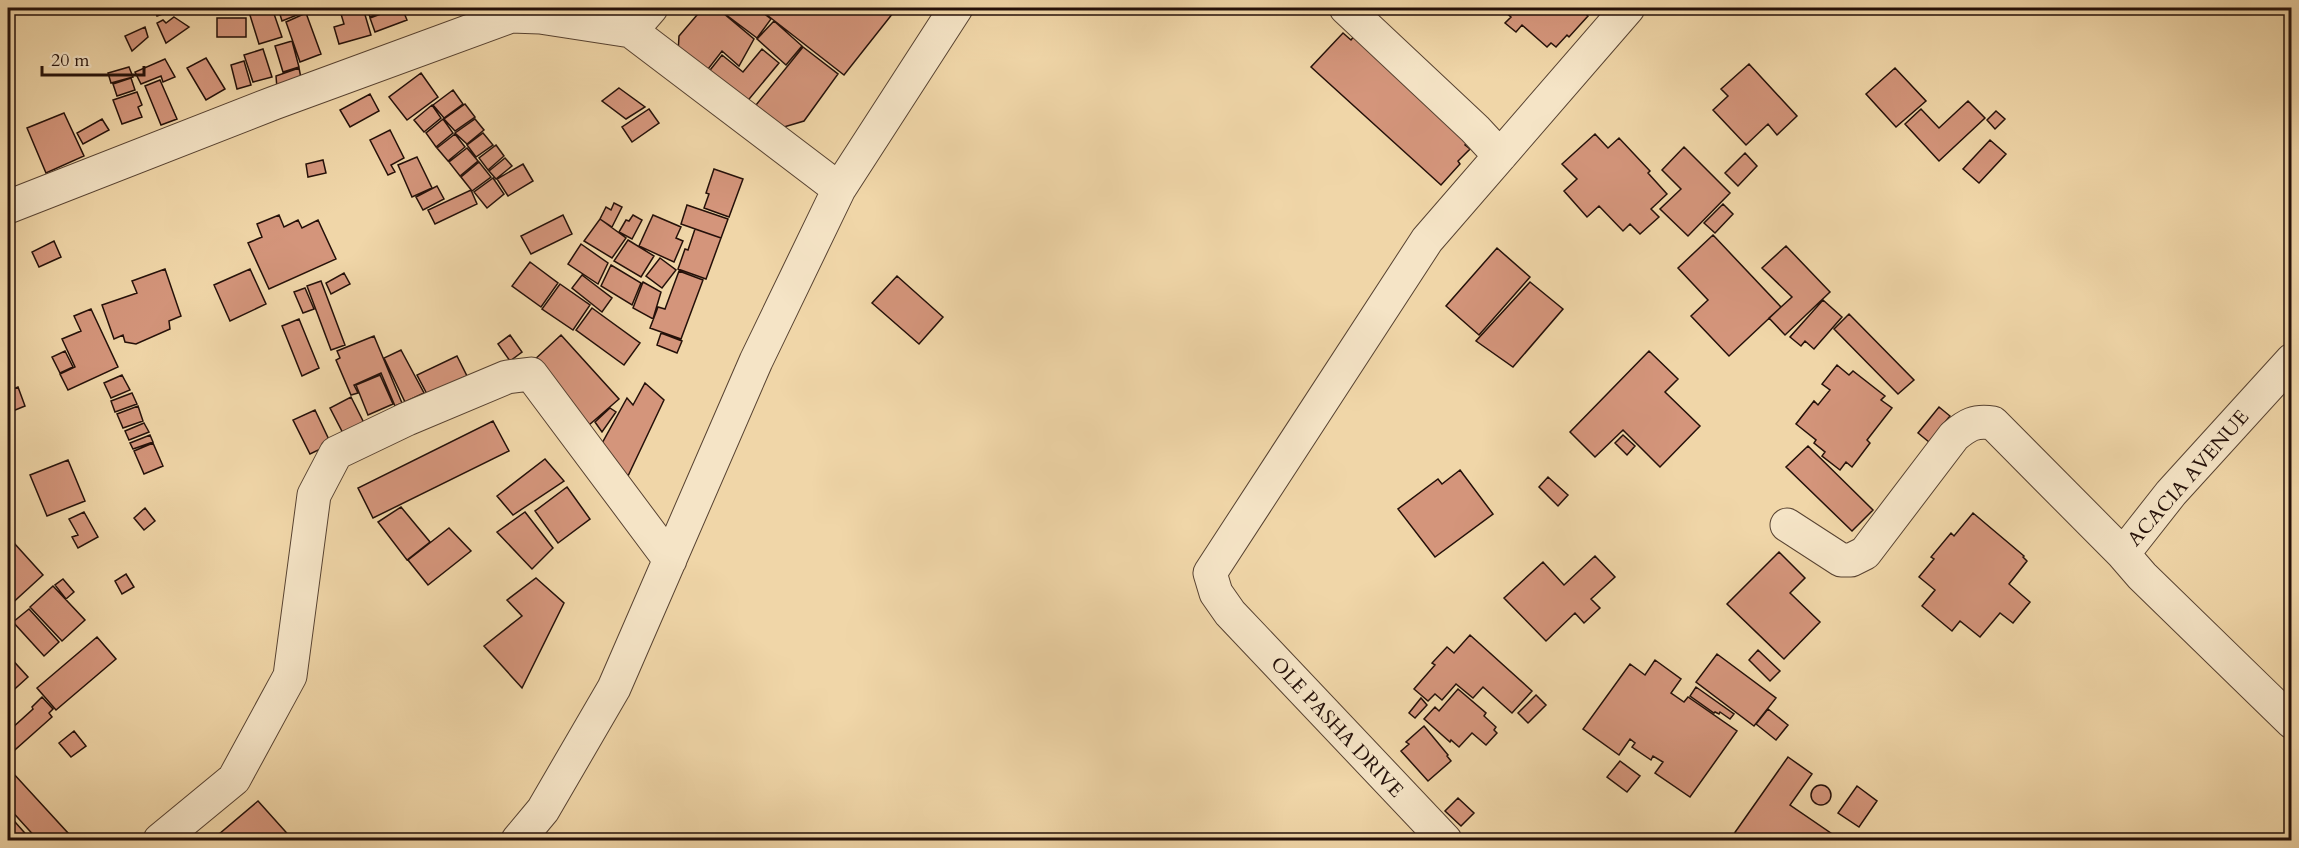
<svg xmlns="http://www.w3.org/2000/svg" width="2299" height="848" font-family="Cardo,serif">
<style>
.building{fill:#d4957b;stroke:#241009;stroke-width:1.5}
.lines{fill:none;stroke-linecap:round;stroke-linejoin:round}
.minor-casing{stroke:#574231;stroke-width:35}
.minor{stroke:#f5e4c6;stroke-width:33}
.labels{text-anchor:middle;dominant-baseline:central;stroke-width:4.5;stroke-linejoin:round;paint-order:stroke}
.street-label{font-size:20px;fill:#241009;stroke:#f5e4c6}
</style>
<rect width="100%" height="100%" fill="#f0d6a8"/>
<filter id="stains"><feTurbulence type="fractalNoise" baseFrequency=".00333" numOctaves="4"/><feColorMatrix values="0 0 0 0 .2 0 0 0 0 .09 0 0 0 0 .02 0 0 0 .5 -.17"/></filter>
<radialGradient id="worn" r=".72"><stop offset=".6" stop-color="#630" stop-opacity="0"/><stop offset="1" stop-color="#630" stop-opacity=".3"/></radialGradient>
<!-- building -->
<path class="building" d="M154,8H179L157,16Z
M264,8H272L282,37L259,44L249,12Z
M278,8H301L302,13L282,21Z
M363,8L371,35L339,44L334,27L344,24L341,14Z
M366,8H392L370,17Z
M397,8H402L407,20L375,32L370,18Z
M703,8H717L754,39L739,66L722,51L705,73L678,54L679,36Z
M717,8H757L771,19L757,38Z
M758,8H897L844,75Z
M1500,8H1579L1588,16L1569,37L1567,35L1556,47L1551,43L1547,47L1522,25L1516,32L1505,23L1511,17Z
M306,13L321,54L300,62L286,22Z
M174,17L189,27L166,43L157,23L163,20L166,23Z
M217,18H246V37H217Z
M774,21L802,46L786,65L757,39Z
M145,27L148,37L132,51L125,36Z
M1343,33L1351,40L1355,35L1470,140L1465,145L1470,149L1458,161L1460,164L1441,185L1311,67Z
M292,41L299,67L283,72L275,46Z
M803,47L838,74L804,121L774,130L752,110Z
M263,49L272,77L253,82L244,55Z
M762,49L779,63L745,104L707,74L722,55L743,72Z
M206,58L225,89L206,100L187,68Z
M165,59L175,77L163,82L161,76L141,84L135,72Z
M244,61L251,85L237,89L231,65Z
M1749,64L1797,116L1777,135L1768,124L1746,145L1713,110L1728,96L1721,89Z
M129,67L133,77L111,83L108,73Z
M299,68L301,78L277,88L276,76Z
M1895,68L1926,101L1896,127L1866,94Z
M421,73L438,97L407,120L389,97Z
M131,78L135,90L117,96L113,84Z
M160,80L177,119L161,125L145,86Z
M619,88L645,107L626,119L602,101Z
M453,90L463,104L444,118L433,105Z
M137,92L142,105L138,107L142,117L122,124L113,100Z
M370,94L379,111L350,127L340,110Z
M1968,101L1985,118L1939,161L1905,124L1921,109L1939,128Z
M465,104L475,117L455,131L444,119Z
M432,105L441,118L424,132L414,120Z
M649,109L659,123L632,142L622,127Z
M1996,111L2005,119L1995,129L1987,120Z
M64,113L84,156L46,173L27,128Z
M102,119L109,130L83,144L77,133Z
M443,119L453,133L436,147L426,133Z
M475,119L484,130L467,144L455,133Z
M390,130L404,158L391,165L395,172L388,175L370,140Z
M483,133L493,145L476,157L467,145Z
M455,134L465,147L448,161L437,148Z
M1595,134L1608,148L1619,138L1650,171L1648,173L1667,194L1651,209L1659,217L1640,234L1630,224L1623,231L1599,206L1587,217L1564,191L1577,179L1562,164Z
M1990,140L2006,154L1979,183L1963,169Z
M496,145L504,156L488,170L479,158Z
M1684,147L1730,193L1688,236L1660,209L1681,189L1662,170Z
M467,148L478,161L460,176L449,162Z
M1745,153L1757,166L1738,186L1725,173Z
M417,157L432,188L412,197L398,165Z
M505,158L512,166L496,179L489,171Z
M323,160L326,173L308,177L306,164Z
M479,162L491,177L472,191L461,177Z
M523,164L533,181L508,196L497,179Z
M714,169L743,179L729,217L704,208L709,194L706,193Z
M493,178L504,194L487,208L474,192Z
M437,186L444,199L423,210L416,197Z
M471,190L477,204L435,224L428,210Z
M614,203L622,207L612,227L600,219L606,207L611,210Z
M1723,204L1733,214L1715,233L1704,223Z
M687,205L728,219L721,238L681,224Z
M279,215L284,227L298,220L302,228L318,220L336,259L269,289L248,243L262,237L257,224Z
M563,215L572,234L531,254L521,236Z
M633,215L642,220L632,239L619,232L626,220L629,221Z
M653,215L681,227L676,238L683,241L674,262L639,246Z
M600,219L626,238L612,258L584,241Z
M695,229L721,238L706,279L678,269L685,249L688,250Z
M1713,235L1781,307L1729,356L1691,316L1708,300L1678,268Z
M628,240L654,256L641,277L614,261Z
M54,241L61,257L39,267L32,252Z
M581,244L608,263L598,284L568,264Z
M1786,246L1830,292L1785,335L1769,318L1792,297L1762,268Z
M1497,248L1530,277L1479,335L1446,306Z
M660,258L676,270L662,288L646,276Z
M530,262L558,283L541,307L512,286Z
M611,265L641,283L632,305L601,286Z
M165,269L181,316L169,321L170,329L136,344L125,342L123,335L114,339L102,305L137,293L132,281Z
M250,269L266,304L230,321L214,285Z
M679,271L703,280L681,339L650,328L658,307L665,309Z
M344,273L350,284L331,294L326,283Z
M582,275L612,298L602,312L572,288Z
M897,276L943,317L919,344L872,303Z
M321,281L345,345L331,350L307,286Z
M643,282L661,292L653,319L633,308Z
M1530,282L1563,309L1513,367L1476,341Z
M560,284L590,305L573,330L542,309Z
M305,288L314,309L303,313L294,292Z
M1823,300L1842,317L1814,349L1805,341L1801,346L1790,337Z
M592,308L640,343L624,365L576,330Z
M91,309L118,367L68,390L60,374L75,367L62,339L81,331L74,316Z
M1849,314L1914,380L1898,394L1834,329Z
M299,319L319,368L302,376L282,326Z
M661,333L682,341L677,353L657,345Z
M510,335L522,352L510,361L498,344Z
M561,335L619,399L589,425L532,362Z
M374,336L402,403L395,406L381,373L354,385L358,393L351,395L336,360L340,358L337,351Z
M401,350L424,393L405,402L384,358Z
M65,351L73,367L60,373L52,357Z
M1649,351L1678,379L1665,392L1700,426L1660,467L1623,430L1595,457L1570,432Z
M457,356L467,376L427,394L417,375Z
M1837,365L1849,375L1853,371L1885,396L1881,400L1892,408L1867,440L1870,443L1852,467L1846,462L1840,470L1822,456L1825,452L1814,443L1816,440L1796,424L1814,401L1818,405L1830,390L1822,384Z
M122,375L130,390L111,398L104,383Z
M380,375L393,404L368,415L356,385Z
M645,383L664,400L628,476L600,447L627,398L633,405Z
M18,387L25,406L8,413V391Z
M132,393L137,404L115,412L111,401Z
M351,397L367,429L346,439L330,408Z
M138,406L143,421L123,428L117,414Z
M1939,407L1950,416L1929,442L1918,433Z
M610,408L616,412L602,432L595,422Z
M315,410L331,444L310,454L293,420Z
M493,421L509,451L373,518L358,488Z
M144,423L149,432L129,440L125,431Z
M150,435L153,442L133,449L130,443Z
M1623,435L1635,446L1627,455L1615,443Z
M153,443L163,466L144,474L134,451Z
M1808,446L1873,510L1852,531L1786,467Z
M545,459L564,481L513,515L497,496Z
M68,460L85,501L47,516L30,475Z
M1460,470L1493,514L1435,557L1398,509L1438,479L1442,484Z
M1548,477L1568,495L1558,506L1539,487Z
M567,487L590,519L558,543L535,511Z
M401,507L430,542L407,560L378,522Z
M145,508L155,521L144,530L134,518Z
M84,512L98,537L78,548L72,537L78,535L69,519Z
M525,512L553,548L532,569L497,532Z
M1973,513L2024,556L2023,557L2027,561L2009,584L2030,602L2013,623L2000,613L1980,637L1960,621L1952,631L1922,606L1935,590L1919,577L1934,559L1931,557L1951,533L1954,536Z
M449,528L471,551L428,585L408,560Z
M14,543L43,575L8,607V549Z
M1779,552L1805,578L1790,593L1820,622L1784,659L1727,604Z
M1595,556L1615,577L1591,599L1600,608L1584,623L1575,613L1546,641L1504,598L1543,562L1564,585Z
M126,574L134,587L122,594L115,581Z
M536,578L564,603L522,688L484,646L522,616L507,600Z
M63,579L74,592L66,599L55,585Z
M53,586L85,620L62,641L30,607Z
M29,609L59,642L44,656L13,622Z
M1470,635L1532,691L1512,713L1483,687L1473,698L1456,684L1442,700L1435,694L1428,701L1414,689L1435,665L1432,663L1447,647L1454,653Z
M97,637L116,659L56,710L37,688Z
M1758,650L1780,671L1770,681L1749,660Z
M1717,654L1776,698L1754,726L1696,682Z
M8,655L28,677L8,695Z
M1655,660L1681,679L1671,693L1684,702L1688,697L1737,731L1690,797L1655,773L1663,762L1653,756L1651,760L1632,747L1635,743L1630,739L1619,755L1583,729L1630,664L1645,675Z
M1696,687L1734,714L1730,719L1720,712L1719,714L1715,712L1714,713L1690,696Z
M1458,689L1486,713L1484,716L1496,727L1494,730L1497,733L1486,745L1472,733L1459,747L1451,740L1450,742L1424,719L1435,707L1439,711Z
M1536,695L1546,705L1528,723L1518,713Z
M42,697L53,709L49,713L52,717L8,756V735L13,731L11,729L33,709L32,707Z
M1421,698L1427,705L1415,718L1409,713Z
M1768,709L1788,725L1776,740L1756,724Z
M1424,726L1448,755L1447,756L1451,761L1428,781L1401,751L1409,744L1406,742Z
M74,731L86,746L71,757L59,743Z
M1788,757L1812,774L1790,805L1841,840H1735L1731,838Z
M1620,761L1640,776L1627,792L1607,777Z
M8,762L14,769L12,772L68,833L59,840H38L8,807Z
M1811 795a10 10 0 1 1 20 0a10 10 0 1 1-20 0Z
M1857,786L1877,801L1859,827L1838,813Z
M1458,798L1474,813L1461,826L1445,811Z
M258,801L293,840H212Z
M8,814L31,840H8Z"/>
<g class="lines">
<!-- minor casing -->
<g class="minor-casing">
<path id="minor" d="M1346,8L1475,129L1500,156
M631,31L651,8
M8,207L274,103L511,16L540,17L631,31L839,189
M2292,360L2171,493L2123,554L2142,576L2292,722
M1787,525L1841,560H1851L1865,553L1954,436C1967,425 1975,420 1993,423L2123,554
M160,840L234,779L290,676L314,495L336,453L407,419L507,377L531,374L670,560
M518,840L543,810L614,688L756,361L839,189L956,8
M1445,840L1230,613L1216,593L1210,573L1427,240L1628,8"/>
</g>
<!-- minor -->
<use href="#minor" class="minor"/>
</g>
<g class="labels">
<!-- street labels -->
<g class="street-label">
<text transform="translate(2188 478) rotate(-49)">ACACIA AVENUE</text>
<text transform="translate(1337 727) rotate(47)">OLE PASHA DRIVE</text>
</g>
</g>
<!-- margin -->
<rect width="2299" height="848" fill="none" stroke="#f0d6a8" stroke-width="30"/>
<rect x="9" y="9" width="2281" height="830" fill="none" stroke="#241009" stroke-width="3"/>
<rect x="15" y="15" width="2269" height="818" fill="none" stroke="#241009" stroke-width="1.5"/>
<!-- scale -->
<path d="M42 66v9h102v-9" fill="none" stroke="#241009" stroke-width="3"/>
<text x="51" y="66" font-size="18" fill="#241009" stroke="#f5e4c6" stroke-width="4.5" paint-order="stroke">20 m</text>
<rect width="100%" height="100%" filter="url(#stains)"/>
<rect width="100%" height="100%" fill="url(#worn)"/>
</svg>
